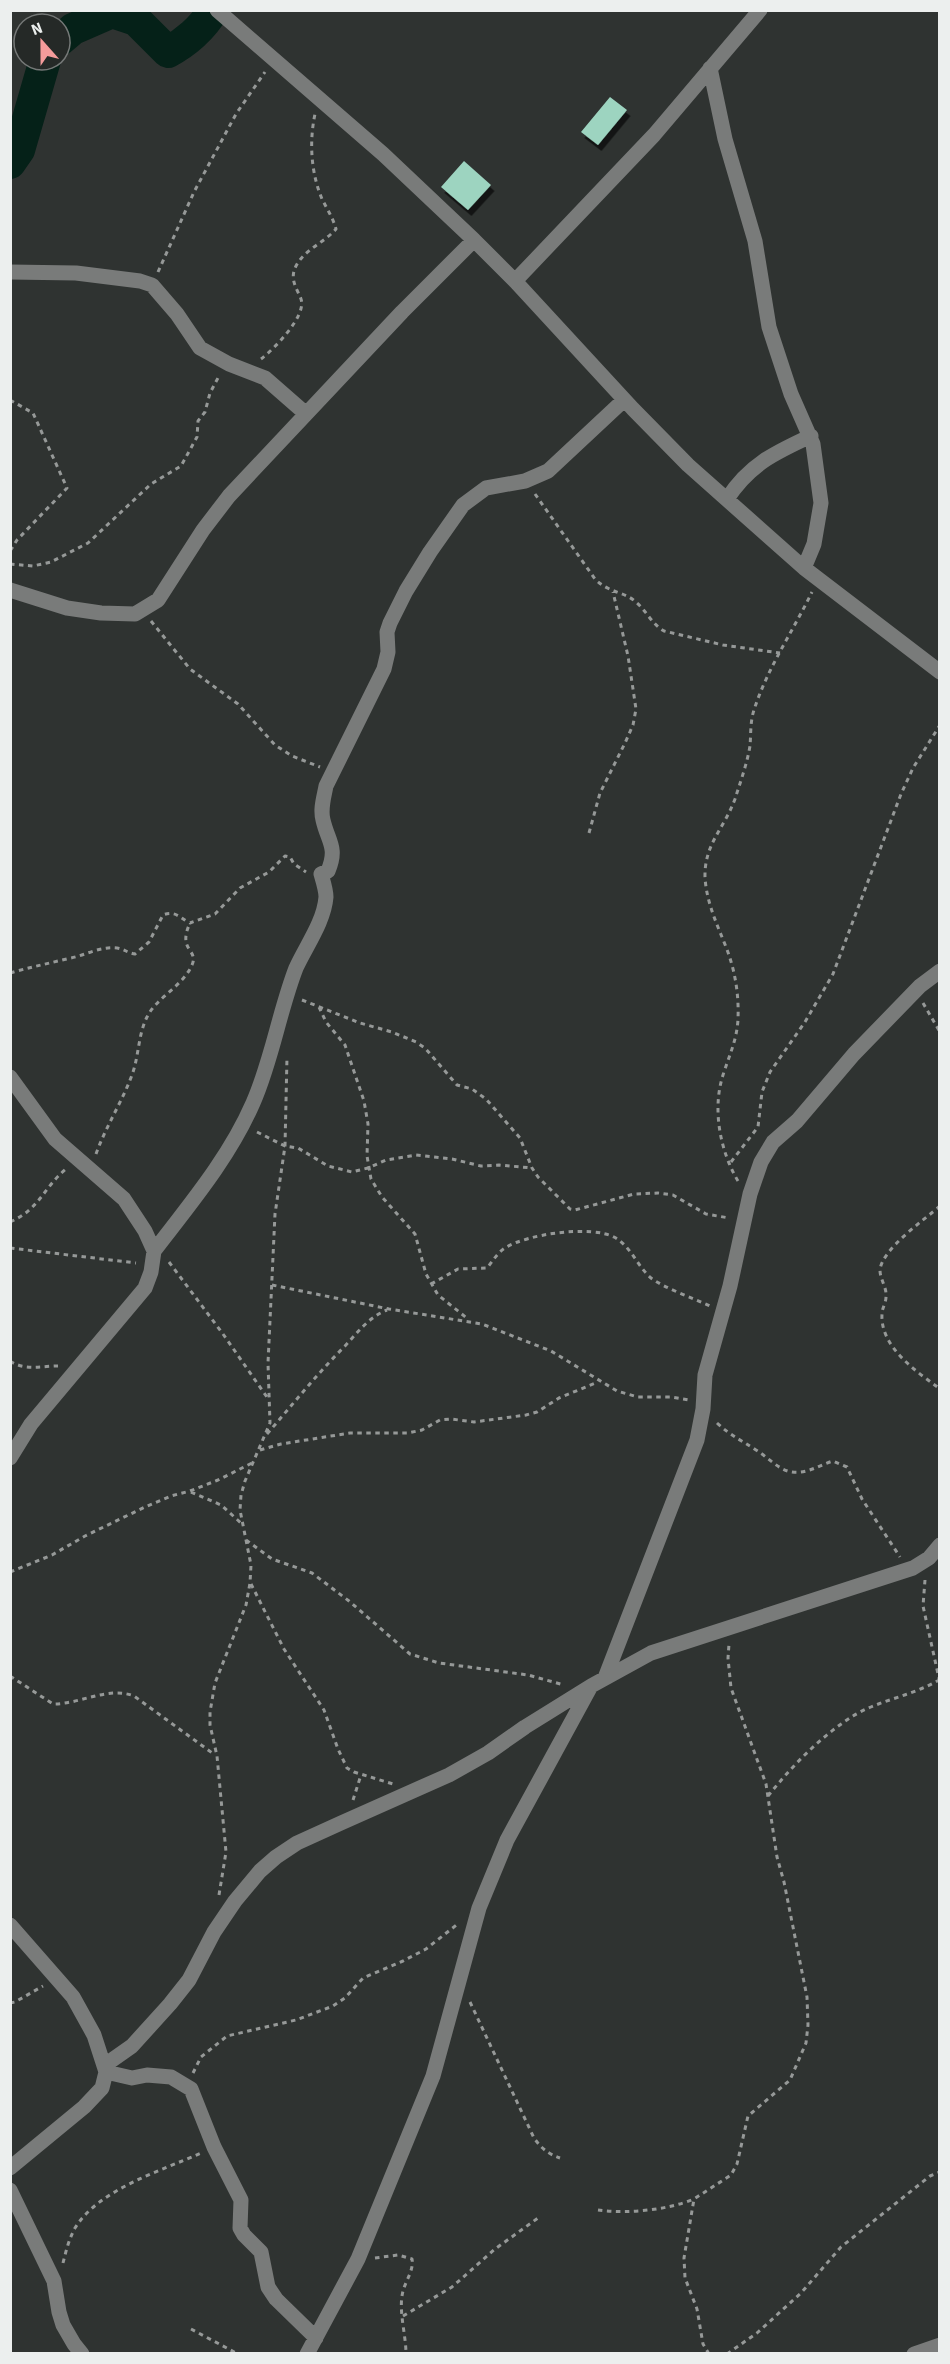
<svg xmlns="http://www.w3.org/2000/svg" width="950" height="2364" font-family="'Source Sans 3',sans-serif">
<style>
.lines{fill:none;stroke-linecap:round;stroke-linejoin:round}
.river{stroke:#052118;stroke-width:32}
.building{fill:#9dd4c0;filter:url(#shadow)}
.path{stroke:#969998;stroke-width:3;stroke-dasharray:4.5 4.5;stroke-linecap:butt}
.minor{stroke:#797b7a;stroke-width:15}
</style>
<defs>
<filter id="shadow"><feDropShadow dx="3.5" dy="6" stdDeviation="0" flood-color="#0009"/></filter>
</defs>
<rect width="100%" height="100%" fill="#2f3331"/>
<g class="lines">
<!-- river -->
<path class="river" d="M60,40L73,29L112,12L136,20L168,52C185,43 203,28 213,10
M10,163L19,150L45,60"/>
</g>
<!-- building -->
<path class="building" d="M610,97L627,110L598,145L581,132Z
M464,161L491,185L468,210L441,187Z"/>
<g class="lines">
<!-- path -->
<path class="path" d="M158,272L194,192L236,114L265,72
M261,359C273,350 307,316 301,299C297,289 290,280 295,268C303,250 324,243 336,229C333,218 327,209 322,199C311,173 309,142 315,114
M10,400L33,413L67,488L17,540L10,551
M535,494L595,579C610,594 625,591 637,603C647,612 652,624 664,631L723,645L780,653
M10,564L33,566L51,562L88,543L151,484L181,466L197,437L198,421L205,412L210,393L219,376
M151,621L190,669L238,704L275,745L292,756L320,767
M589,833L600,793L625,743L633,725L636,709L628,656L613,592
M10,973C31,967 50,963 71,958C86,955 100,946 117,948C124,949 128,953 135,954L149,942L163,915C175,910 180,918 190,923L215,914L240,888L269,872L285,856L290,857L294,864L306,872
M302,1000L360,1023L392,1032L416,1042L425,1048L457,1085L472,1089L486,1099L520,1138L532,1168L538,1177L570,1209L575,1210L634,1194L658,1193L673,1195L706,1214L729,1218
M923,1003L940,1032
M319,1007L326,1022L345,1045L364,1101L368,1124L367,1156L371,1179L382,1197L415,1234L426,1274L438,1295L468,1319
M257,1132L285,1146L298,1148L328,1166L352,1172L368,1168L386,1160L416,1155L452,1159L481,1166L499,1165L532,1168
M96,1154C106,1126 122,1102 132,1075C139,1056 138,1035 147,1017C156,998 183,986 192,965C199,949 177,951 190,923
M731,1162L758,1127L762,1092L770,1072L805,1022L833,974L901,794L913,768L940,725
M738,1181C720,1151 712,1109 723,1075C729,1056 737,1040 738,1019C739,994 735,970 726,947C717,924 707,904 705,878C704,844 724,829 735,799C740,783 747,764 750,746C751,735 750,722 754,710C767,669 793,631 812,592
M940,1206C924,1220 882,1249 880,1270C880,1280 887,1287 886,1297C886,1303 882,1308 882,1314C880,1347 916,1371 940,1389
M10,1222C40,1209 43,1188 66,1169
M10,1248L136,1263
M169,1262L223,1334L269,1400
M431,1284L458,1269L487,1268C493,1261 497,1253 505,1248C527,1234 590,1225 614,1237C631,1246 637,1266 651,1278C664,1288 693,1298 710,1306
M272,1285L389,1309L482,1324L551,1351L617,1391L638,1397H671L689,1400
M10,1361C25,1371 41,1366 58,1366
M717,1423C731,1436 741,1440 756,1450C768,1457 778,1470 792,1472C808,1474 819,1465 833,1461L847,1467L862,1499L900,1557
M267,1434C293,1404 317,1374 345,1346C358,1332 369,1317 387,1310
M260,1450L281,1444L350,1433H408L422,1430L440,1420L451,1419L474,1422L526,1415L537,1412L559,1398L598,1382
M191,1492L221,1505L241,1523
M246,1540L272,1559L312,1573L349,1601L410,1654L439,1663L528,1675L564,1685
M10,1572L52,1555L85,1536L145,1507L171,1496L190,1491L218,1480L254,1462
M925,1580L923,1606L940,1683
M251,1584L284,1649L324,1710L338,1749L347,1768L354,1772L393,1784
M10,1676L53,1704C81,1704 108,1686 134,1696L215,1755
M768,1796C792,1766 820,1737 853,1716C879,1700 912,1696 939,1680
M353,1800L361,1775
M219,1895L226,1852L217,1756L210,1725V1712L215,1683L246,1605L250,1583L251,1565L240,1510L241,1495L245,1481L270,1423L268,1363L275,1214L285,1146L287,1057
M470,2002L534,2138C541,2148 548,2154 560,2158
M10,2003L15,2002L43,1986
M193,2073L201,2057L227,2036L296,2020L333,2006L345,1998L363,1978L403,1961L426,1949L459,1923
M598,2210C627,2214 668,2210 694,2199
M375,2258L398,2255L412,2259C414,2270 406,2280 403,2291C398,2310 406,2334 406,2354
M63,2263C66,2251 69,2239 75,2228C99,2189 161,2171 201,2153
M403,2316L452,2287L495,2249L538,2218
M191,2329L238,2354
M709,2354L703,2344L697,2309L685,2278L684,2258L694,2199L731,2175L737,2164L748,2116L790,2080L806,2043L808,2025L807,1997L784,1882L777,1857L766,1784L731,1688L728,1658L729,1644
M727,2354L757,2333L801,2293L841,2247L930,2176L940,2172"/>
<!-- minor -->
<path class="minor" d="M217,10L383,154L474,240L515,281L633,409L688,465L804,568L940,672
M710,68L725,139L755,241L769,327L791,394L813,444L821,503L814,544L804,568
M10,272L76,273L140,281L152,285L177,314L200,348L229,364L265,378L305,413
M515,281L654,135L760,10
M727,499C749,465 774,453 811,436
M10,590L67,608L101,613L135,614L158,600L203,530L229,496L402,312L474,240
M10,1077L55,1139L124,1199L145,1231L154,1251L151,1272L145,1288L31,1424L10,1458
M154,1251C190,1204 229,1158 253,1103C272,1060 279,1012 296,968C306,946 324,922 326,897C326,890 323,881 321,874L328,871C338,847 328,842 323,820C320,809 324,797 326,786L384,669L388,652L387,632L390,623L406,591L430,552L463,505L486,488L525,481L548,471L624,400
M605,1678L697,1440L703,1409L705,1375L730,1286L750,1194L761,1162L773,1142L797,1121L854,1054L920,986L940,971
M10,1925L73,1997L94,2035L106,2072L102,2088L84,2107L10,2168
M105,2065L132,2046L170,2004L189,1980L214,1932L235,1901L260,1871L276,1857L297,1843L341,1823L449,1775L488,1753L525,1727L591,1686
M106,2072L132,2078L147,2075L171,2077L191,2089L214,2147L241,2200L240,2228L244,2235L261,2252L268,2287L276,2299L316,2338
M10,2190L54,2281L59,2312L63,2325L74,2344L82,2354
M307,2354L358,2259L433,2076L479,1908L507,1840L591,1686L651,1653L913,1568L929,1558L940,1545
M914,2354L940,2345"/>
</g>
<!-- border -->
<rect width="950" height="2364" fill="none" stroke="#ecefee" stroke-width="24"/>
<!-- north arrow -->
<g transform="translate(42 42) rotate(339)"><circle r="28" fill="#252927" stroke="#757877" stroke-width="1.5"/>
<path d="M0-4.5L10 22L0 15L-10 22Z" fill="#f59b9b"/>
<text y="-9" font-size="16" font-weight="bold" text-anchor="middle" fill="#ecefee">N</text>
</g>
</svg>
